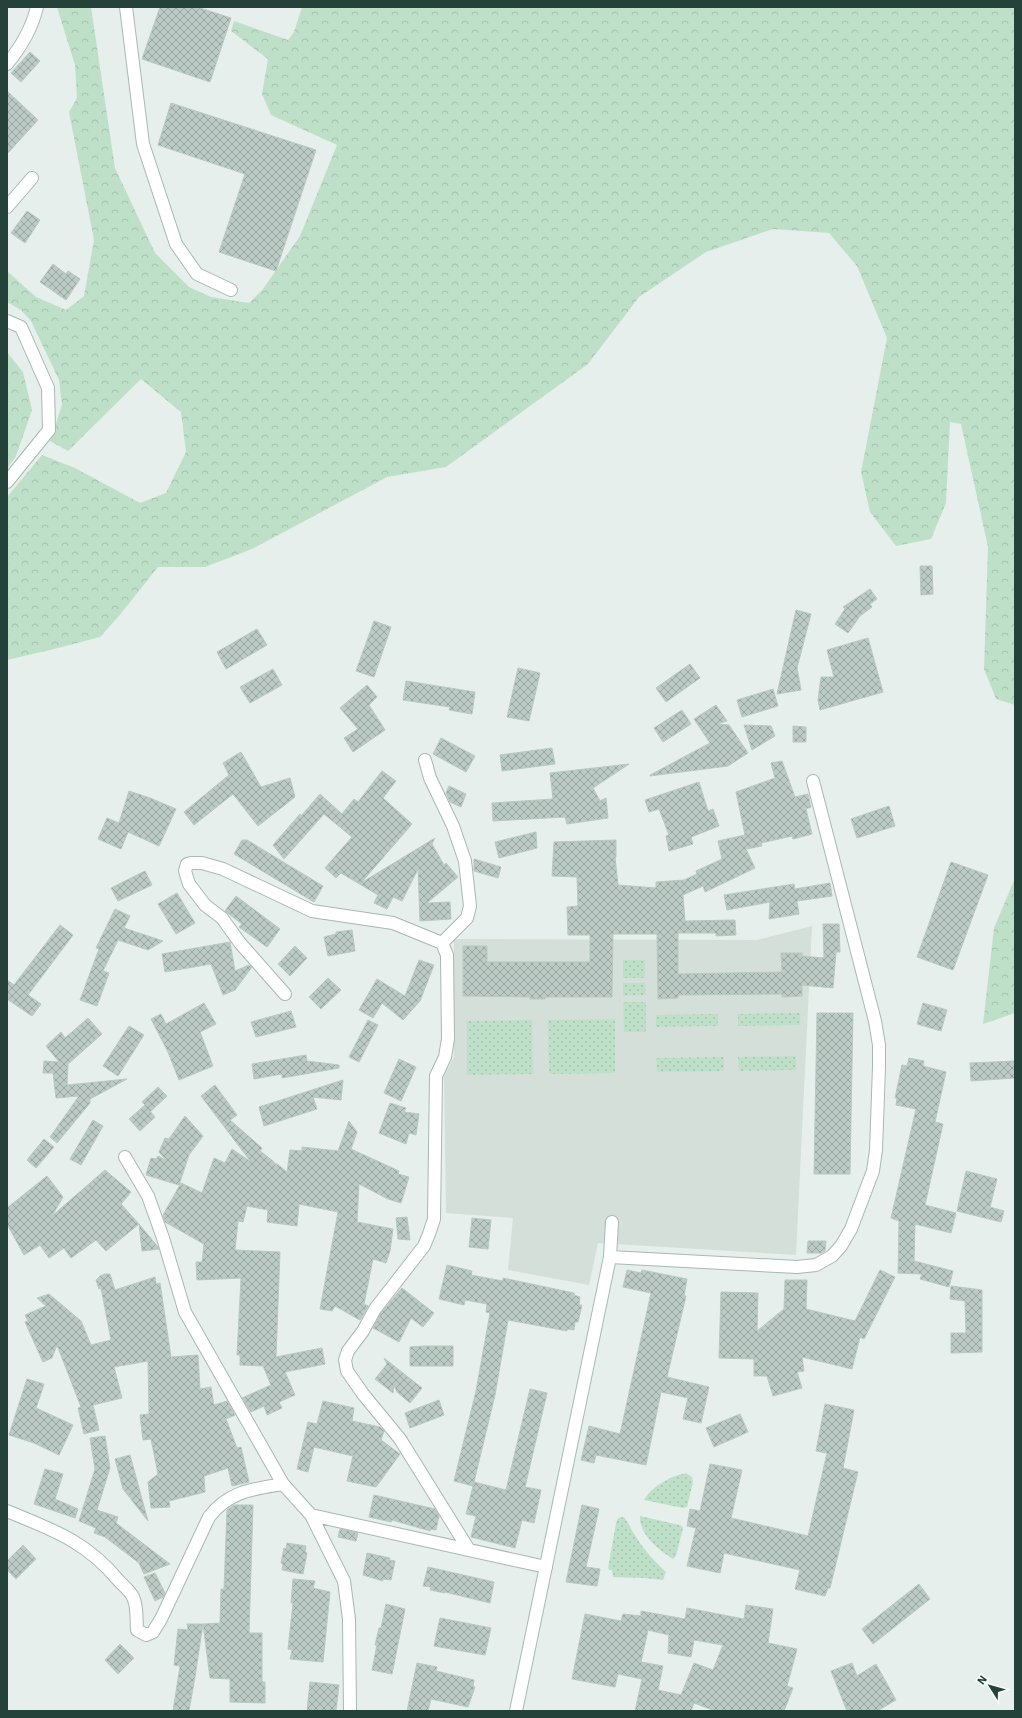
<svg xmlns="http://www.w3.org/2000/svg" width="1022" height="1718" font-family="'IBM Plex Sans',sans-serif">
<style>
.built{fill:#d4dfda}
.grass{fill:url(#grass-dots)}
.forest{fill:url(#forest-crowns)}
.building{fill:url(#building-cross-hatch);stroke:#b8c9c2;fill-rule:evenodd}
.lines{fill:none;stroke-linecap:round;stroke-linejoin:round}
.minor-casing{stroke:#a8b8b2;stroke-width:14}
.secondary-casing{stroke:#a4bbb3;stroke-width:14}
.minor{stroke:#fff;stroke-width:12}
.secondary{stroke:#fff;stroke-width:12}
</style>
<defs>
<pattern id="grass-dots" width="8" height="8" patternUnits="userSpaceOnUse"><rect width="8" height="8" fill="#bfe0c8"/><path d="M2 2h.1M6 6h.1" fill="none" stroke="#a4c1ad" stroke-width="1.8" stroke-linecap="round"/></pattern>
<pattern id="forest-crowns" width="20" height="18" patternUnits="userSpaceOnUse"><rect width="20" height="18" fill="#bfe0c8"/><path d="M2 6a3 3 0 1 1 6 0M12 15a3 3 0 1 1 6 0" fill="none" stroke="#a4c1ad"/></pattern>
<pattern id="building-cross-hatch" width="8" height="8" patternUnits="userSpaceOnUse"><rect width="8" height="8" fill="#bbcac4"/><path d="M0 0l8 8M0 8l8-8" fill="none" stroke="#98a6a0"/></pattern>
</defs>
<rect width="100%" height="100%" fill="#e6efeb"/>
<!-- built -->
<path class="built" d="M812,926L796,1255L598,1243L589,1285L508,1270L513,1218L446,1213L444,1076L454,1057V939L757,940Z"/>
<!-- grass -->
<path class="grass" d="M623,960H645V978H623Z
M623,983H645L646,995L623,996Z
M623,1002H646V1032H624Z
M800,1013V1025L738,1026V1014Z
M718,1014V1026L656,1027V1015Z
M615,1019V1073L549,1074L548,1020Z
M532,1020L533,1074L467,1075V1021Z
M796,1056V1070L739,1071L738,1057Z
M724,1057V1071L657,1072L656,1058Z
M686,1473L692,1477L693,1482L687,1507L683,1508L644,1500C652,1486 671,1476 686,1473Z
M640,1516L680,1525L683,1528L676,1556L673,1559C659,1550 639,1535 640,1516Z
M623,1517L625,1518C638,1542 646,1553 666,1572L663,1580L644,1578L613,1577L612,1570L608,1569L616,1523L618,1518Z"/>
<!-- forest -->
<path class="forest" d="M57,7H91L115,168L155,253L189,287L211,297L249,303L263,289L300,236L337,145L271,115L262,94L268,59L231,31L234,21L288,40L294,32L302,7H1015V705L996,699L984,669L988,547L961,424L950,422L946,503L931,539L896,546L870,512L861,472L887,338L857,266L829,233L773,229L706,252L639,297L588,364L446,467L387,477L252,549L205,567H158L119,616L100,637L54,649L7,660V497L42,455L75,468L140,503L166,493L186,452L181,412L141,379L68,451L50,441L62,405L59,380L31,321L21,310L7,302V271L36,297L66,310L84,296L94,240L69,112L77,98L75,65Z
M7,352L23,372L32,410L16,456L7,469Z
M1015,878V1013L983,1024L994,928Z"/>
<!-- building -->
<path class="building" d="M160,7H197L231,18L210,82L142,59Z
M30,52L40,61L21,82L11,73Z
M7,91L38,120L7,154Z
M171,103L316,150L276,271L219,252L245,174L158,145Z
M27,211L40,220L25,243L11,233Z
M53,264L66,274L68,271L80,279L66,300L40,282Z
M920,566H932L933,594L921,595Z
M870,589L877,599L870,604L872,607L860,616L848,633L835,624L845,609L843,607Z
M796,610L811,614L797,668L801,690L777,694Z
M374,621L391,627L374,677L356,671Z
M257,629L267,645L226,669L217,652Z
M868,638L883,692L820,710L818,700L821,677H834L827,650Z
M690,664L700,678L666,702L656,688Z
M518,668L540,673L529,721L507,717Z
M273,669L282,685L250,703L240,687Z
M406,681L475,692L472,714L449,710L450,707L403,700Z
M367,685L377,697L369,705L385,730L353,752L344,738L358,729L340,708Z
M773,689L778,706L742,717L737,700Z
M716,705L727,721L717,724L729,725L748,753L728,766L650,776V775L710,743L694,719Z
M682,710L691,724L663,742L654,728Z
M744,725L771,726L775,736L752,750Z
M793,726L806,727V742H793Z
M441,738L475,756L466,772L433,754Z
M552,748L555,764L502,771L500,755Z
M241,752L261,787L290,778L295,797L258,826L233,794L194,825L184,812L229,775L223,763Z
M782,761L795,797L808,794L811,807L806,809L812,834L793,839L792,836L761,843L762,846L746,849L755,868L705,892L703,886L683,895L685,921L735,920L736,935L716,936V933H678V974L782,972L781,953H802V956L824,958L823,924H839L840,952H836L833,988L802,985V996L782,997V994L678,995V998L658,999L657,934H613L612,997H546L545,999H530V997L463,996V946H487V962H590V935H568L567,907L578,906L577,877L552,876L554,842L616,840V857H615L618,885L656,888V882L684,880L697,874L696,871L722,859L718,841L745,835L736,792L775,778L771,763Z
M629,764L593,788L600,801L606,798L608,818L567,824L565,817L493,821L492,803L553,799L550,773Z
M382,771L396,781L383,798L412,824L361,883L435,838L432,844L444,865L446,863L458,877L427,903L450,902L451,919L420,921L418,869L402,901L393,897L387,909L374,903L378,895L341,873L336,878L325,868L352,837L324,814L284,859L273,845L300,814L301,816L320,794L342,814L354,799L358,802Z
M699,782L708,811L713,809L719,826L691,837L693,844L669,851L666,836L669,835L659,809L649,812L645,800Z
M449,786L466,794L461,807L450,802L446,793Z
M129,791L150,798L176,809L159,846L128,832L121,849L98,839L107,818L119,823Z
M889,806L895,826L857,838L851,819Z
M536,832L537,848L499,858L495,842Z
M242,840H247L323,886L314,902L234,854Z
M474,859L501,867L498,878L474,871Z
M951,862L988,875L953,970L917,957Z
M145,871L152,885L118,901L111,888Z
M830,883L832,896L797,901L799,914L769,919L770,902L727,910L724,895L794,884L795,889Z
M177,893L195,923L176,934L158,904Z
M236,896L280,929L267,947L239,927L242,924L225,911Z
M115,909L130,916L124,928L163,941L148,950L118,940L103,971L109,973L97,1006L80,1000L99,949L96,948Z
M60,925L73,935L28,995L41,1004L32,1016L7,999V980L14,985Z
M352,930L355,951L328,956L324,937L336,934V932Z
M230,942L235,971L249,965L252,967L235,990L223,995L211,964L165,972L162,954Z
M295,946L307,958L290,976L278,964Z
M419,960L434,965L420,1001L403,1020L382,1003L373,1018L359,1010L377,979L405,996Z
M328,978L341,990L321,1009L309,997Z
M204,1003L216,1024L200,1032L213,1066L179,1080L168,1052L151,1019L161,1014L166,1024Z
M923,1003L947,1010L941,1031L917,1024Z
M291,1011L296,1027L256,1037L251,1022Z
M817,1013H853L850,1174H814Z
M88,1018L102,1034L68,1064L67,1085L127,1079L90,1099V1103L57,1143L50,1137L79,1096L56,1098L53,1073H43L44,1061L59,1062L46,1046L61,1032L65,1038Z
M368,1020L378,1025L359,1062L349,1057Z
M129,1026L144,1035L118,1076L103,1066Z
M306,1055L307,1061L339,1065V1068L282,1078V1074L254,1079L252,1064Z
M909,1058L924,1061L923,1066L946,1072L935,1122L943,1124L925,1205L956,1213L951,1233L915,1224L914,1261L953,1271L949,1287L920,1279L922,1274L898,1273L899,1221L891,1218L916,1109L896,1105L897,1098H895L902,1065L907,1066Z
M399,1059L416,1067L401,1101L384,1093Z
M1015,1061V1078L971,1081L970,1063Z
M343,1080L341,1100L313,1097L317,1109L264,1126L259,1107Z
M215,1085L237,1115L230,1120L262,1148L260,1151L273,1161L277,1166L276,1163L287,1172L290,1150L302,1151V1147L338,1151L349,1121L357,1132L351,1149L399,1171L398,1174L409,1177L401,1203L388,1199L359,1184L357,1222L393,1229L390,1251L386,1263L373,1259L364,1304L368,1306L360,1320L335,1306L332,1311L320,1309L338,1212L299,1204L297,1226L267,1222L268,1210L247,1206L243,1222L238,1221L235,1250L280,1252L276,1357L322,1348L325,1364L285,1372L295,1395L279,1402L282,1408L267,1415L264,1406L251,1412L242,1398L271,1385L263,1366L240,1365V1355H237L241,1278L197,1280L196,1262H202L204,1244L165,1222L163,1215L181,1183L202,1193L214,1158L225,1163L232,1149L251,1162L201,1096Z
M158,1087L167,1096L150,1112L148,1109L155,1117L140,1131L129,1119L145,1105L142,1102Z
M390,1103L406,1108L404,1112L419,1114L416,1135L409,1133L406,1144L379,1133Z
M185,1116L203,1136L189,1155L179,1185L146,1175L151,1158L156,1159L158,1156L167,1161L159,1152L165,1138L169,1139Z
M93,1120L103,1126L81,1165L70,1159Z
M44,1139L54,1147L36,1168L27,1160Z
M105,1170L131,1192L121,1204L139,1224L106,1251L96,1240L71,1258L64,1248L49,1258L40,1245L24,1255L7,1224V1208L47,1176L63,1197L52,1216Z
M966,1171L997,1179L990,1207L1004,1211L1001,1222L957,1211Z
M407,1217L410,1240L398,1239L396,1218Z
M472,1218L491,1220L488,1249L469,1247Z
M139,1224L158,1247L159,1249L142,1251Z
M808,1241H826L825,1251L821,1253H807Z
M447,1265L472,1271L471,1275L503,1281V1278L574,1293V1295L580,1297L579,1305H582L578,1322H575L574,1330L567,1329V1331L508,1320L495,1395L473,1486L454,1481L476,1391L490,1313L486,1312L487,1304L465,1300L464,1305L439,1299Z
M627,1270L641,1273L642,1270L687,1279L684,1296H686L667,1377L709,1387L701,1423L683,1419L688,1398L661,1392L646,1465L596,1455L594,1463L581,1460L589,1426L620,1434L651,1293L623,1287Z
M880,1270L895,1277L864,1339L860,1337L852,1369L802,1357L804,1371L797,1372L802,1388L773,1396L767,1376H754V1359L719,1358L721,1292L758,1293L757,1331L784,1309L785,1280H807L806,1309L855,1321Z
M105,1274H110L115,1290L155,1277L156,1284L160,1283L171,1357L198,1355L200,1389L211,1387L214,1405L227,1401L235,1415L226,1419L237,1448L241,1447L249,1482L232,1486L228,1468L204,1476L205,1492L169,1501L170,1507L151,1508L148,1482L158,1474L151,1439L143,1440L140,1415L149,1414L148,1361L114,1367L122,1398L93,1405L99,1430L84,1434L78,1408L81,1407L57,1345L52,1358L43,1362L25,1322L28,1321L25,1315L46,1306L37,1298L49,1294L81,1321L91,1345L111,1340L101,1288L99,1289L96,1280L100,1276Z
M951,1286L982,1290V1352L951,1353V1333H966L965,1301L950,1299Z
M402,1288L434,1313L423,1327L411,1318L399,1342L373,1328L381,1313Z
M425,1346H453V1366H410V1347Z
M384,1358L422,1388L410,1403L397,1392L394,1385L393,1393L375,1379L387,1364Z
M27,1379L44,1384L36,1408L73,1425L59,1455L34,1443L9,1435Z
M530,1389L547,1393L525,1487L541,1490L534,1523L522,1520L515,1548L471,1537L476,1516L466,1514L474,1482L506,1490Z
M439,1400L444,1415L410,1428L405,1413Z
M323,1401L354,1408L352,1421L380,1427L384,1431L381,1440L400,1454L376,1487L347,1481L353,1456L314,1447L308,1472L297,1469L308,1422L317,1424Z
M825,1404L854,1410L843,1468L858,1472L830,1588H828L825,1596L795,1589L800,1570L724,1553L720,1573L687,1566L696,1528L687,1526L690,1509L700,1511L710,1464L742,1470L731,1518L808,1536L827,1453L816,1451Z
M740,1414L748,1432L714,1447L706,1428Z
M105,1436L110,1468L97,1510L118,1517L116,1523L170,1564L144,1574L139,1563L105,1537L94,1533L96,1528L79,1521L95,1469L90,1438Z
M130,1455L148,1521L123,1489L115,1459Z
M45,1469L63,1474L55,1499L78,1509L75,1518L34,1504Z
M374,1495L435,1509L439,1516L436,1530L431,1529L430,1531L392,1520L391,1522L369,1517Z
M234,1505H253L249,1633H262V1682H265V1703L230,1702V1679L210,1678L203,1624L220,1623L221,1589H224L227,1510Z
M582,1505L599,1509L586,1567L600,1569L597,1586L566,1582Z
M340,1529L358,1533L356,1541L338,1537Z
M287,1543L306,1546L305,1552L307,1553L303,1574L282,1570L283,1564L281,1563L284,1548L286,1549Z
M23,1545L36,1559L16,1579L7,1570V1561Z
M367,1553L390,1558L389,1560L395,1561L391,1580L383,1579V1581L363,1575Z
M428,1567L494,1582L490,1603L445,1592V1593L430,1590L431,1587L423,1586Z
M155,1573L165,1593L163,1597L155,1601L144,1577Z
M293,1579L315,1581L313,1588L330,1592L323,1662L290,1659L292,1650L288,1649L293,1603H291Z
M919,1584L930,1599L873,1644L862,1629Z
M386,1604L405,1609L392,1674L372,1670L377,1645H375L379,1628H381Z
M746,1605L773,1609L768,1643L797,1649L787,1686L793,1688L784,1711H715L694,1703L691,1711H635L642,1679L618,1674L615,1687L572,1679L585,1614L621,1621L623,1614L641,1616V1611L685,1619L687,1608L744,1619ZM648,1630L669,1635L668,1653L691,1657L694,1640L723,1645L713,1670L694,1663L681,1695L658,1690L663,1666L641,1662Z
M440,1618L491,1628L485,1655L434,1646Z
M187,1624H203L195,1677L189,1711H173L180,1666L174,1665L178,1629L188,1630Z
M120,1644L134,1658L118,1674L105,1660Z
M417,1663L437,1667L436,1671L474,1680L473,1686L475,1687L468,1707L431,1699L428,1711H407Z
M852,1663L857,1676L876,1664L896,1700L877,1711H847L831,1671Z
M310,1682L339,1685L336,1711H307Z"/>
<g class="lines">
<!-- minor casing -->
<g class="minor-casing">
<path id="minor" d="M126,7L143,144L176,244L197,274L231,290
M7,64C21,47 32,28 37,7
M7,207L32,178
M7,321L21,327L48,388L49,430L7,482
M442,943L447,955L448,1039L445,1057L436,1076L434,1219L429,1234L424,1246L375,1309L363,1331L348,1351L345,1360L347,1371L363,1394L400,1439L469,1550
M285,994L240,943L222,918L205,905L189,884L185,871L187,864L191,863H202L223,869L312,911L393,923L442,943L467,918L470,906L465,861L453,826L430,778L425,760
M125,1157L148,1196L163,1238L185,1312L283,1484L311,1515L344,1581L349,1619L350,1711
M610,1257L797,1267L816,1265L832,1256L841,1246L851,1229L873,1171L876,1150L879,1067V1045L875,1021L813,781
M7,1511C53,1530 86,1541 119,1581C124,1586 130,1591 133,1597C138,1608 136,1619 137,1630L146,1635L153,1632L161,1619L209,1517C229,1491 253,1489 283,1484
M311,1515L546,1567"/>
</g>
<!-- secondary casing -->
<g class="secondary-casing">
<path id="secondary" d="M516,1711L610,1257L612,1222"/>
</g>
<!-- minor -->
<use href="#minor" class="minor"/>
<!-- secondary -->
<use href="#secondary" class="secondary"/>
</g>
<!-- border -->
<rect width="1022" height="1718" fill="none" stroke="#24423a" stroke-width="16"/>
<!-- north arrow -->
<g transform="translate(990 1686) rotate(307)" stroke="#f7fbf9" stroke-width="3" paint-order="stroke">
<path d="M0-3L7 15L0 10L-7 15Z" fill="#24423a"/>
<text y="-6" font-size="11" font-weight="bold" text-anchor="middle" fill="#24423a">N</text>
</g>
</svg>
